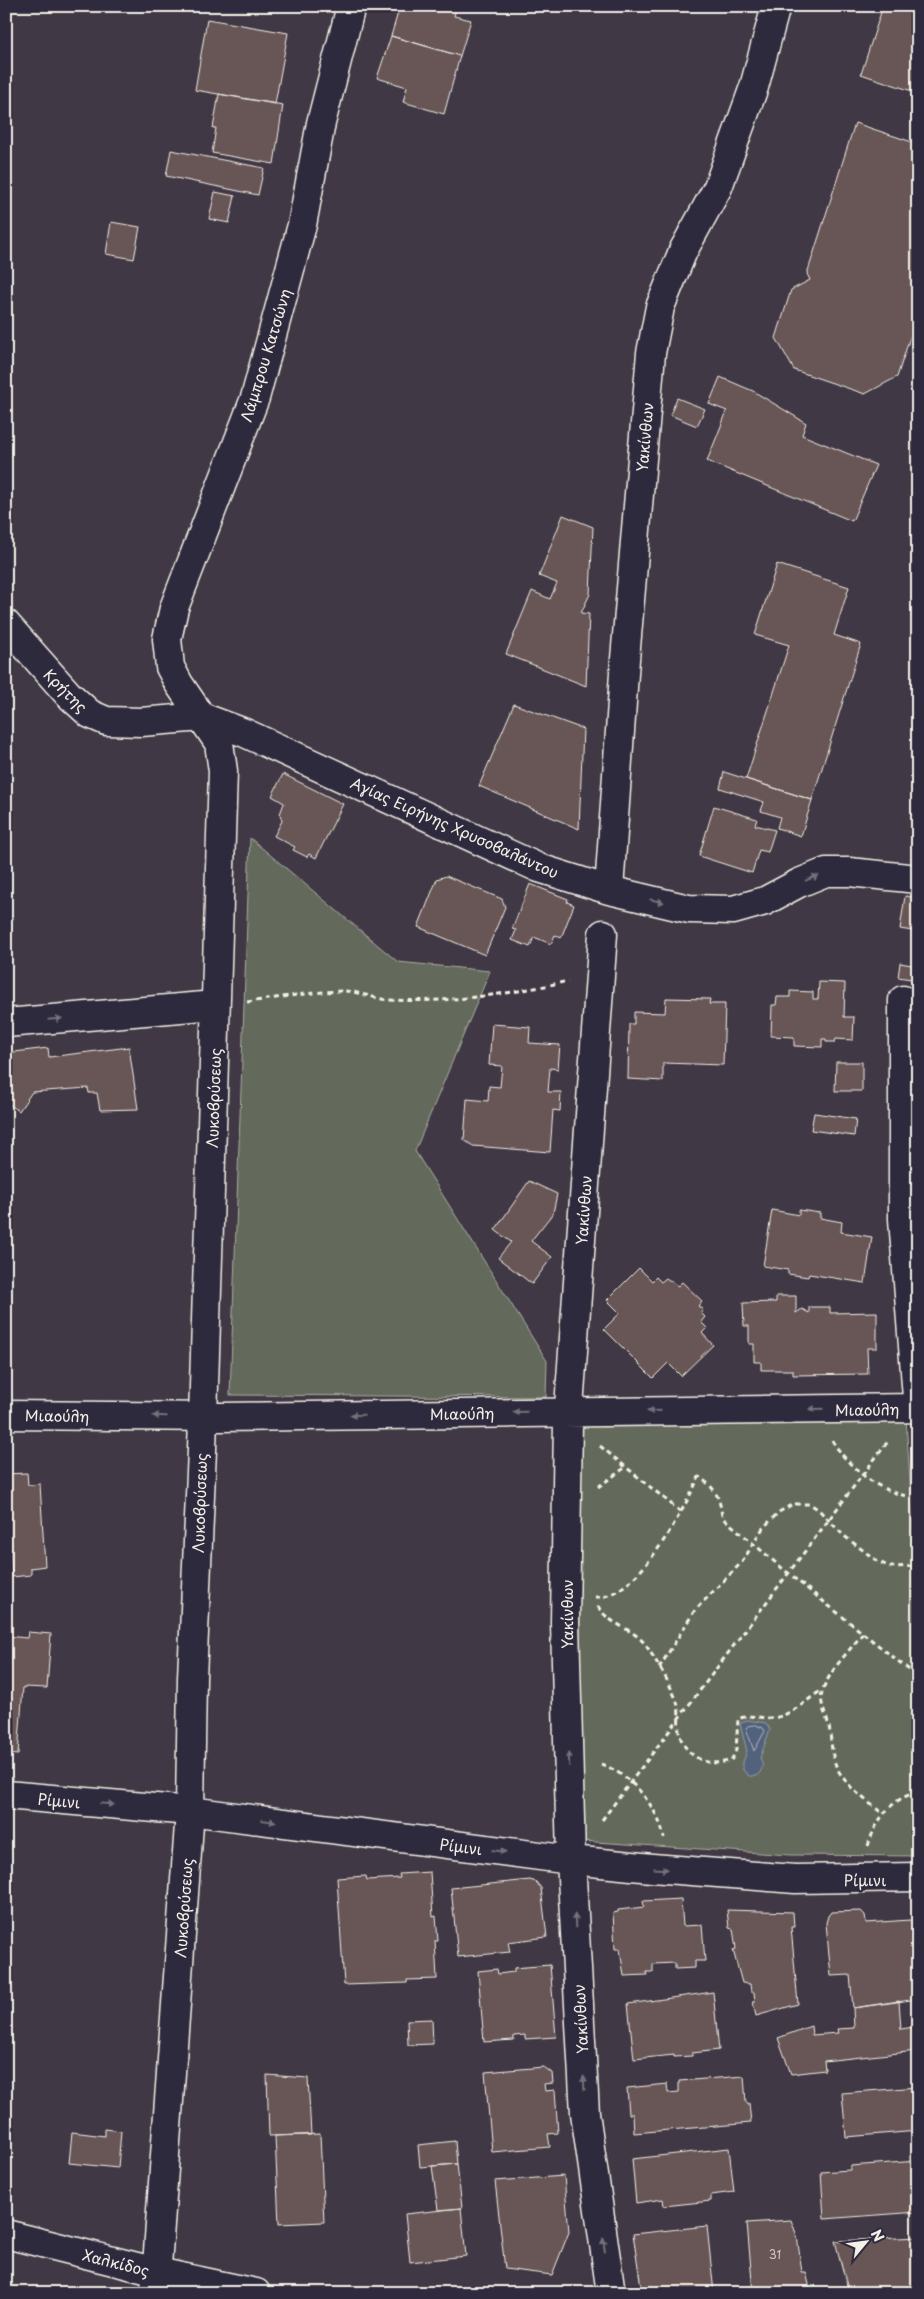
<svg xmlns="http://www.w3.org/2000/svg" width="924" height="2299" font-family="'Playpen Sans',sans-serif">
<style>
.green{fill:#646a5c;stroke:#acaea2}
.water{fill:#52627c;stroke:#939ba7}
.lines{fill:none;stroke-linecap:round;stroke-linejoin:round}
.shore{stroke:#b3b8bd;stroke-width:1}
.building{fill:#685756;stroke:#f4f1e8}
.street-casing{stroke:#f4f1e8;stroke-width:31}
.secondary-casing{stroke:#f4f1e8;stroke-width:31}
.path{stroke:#f4f1e8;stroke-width:3;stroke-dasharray:5 4;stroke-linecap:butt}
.street{stroke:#2f2a3d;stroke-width:28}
.secondary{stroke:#2f2a3d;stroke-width:28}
.oneway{fill:#747079}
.labels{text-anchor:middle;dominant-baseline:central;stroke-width:4.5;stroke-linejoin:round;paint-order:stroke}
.number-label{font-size:12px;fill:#d1cac4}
.street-label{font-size:15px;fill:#f4f1e8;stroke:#2f2a3d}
</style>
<rect width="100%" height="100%" fill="#403844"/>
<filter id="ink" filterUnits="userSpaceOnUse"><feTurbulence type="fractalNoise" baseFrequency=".02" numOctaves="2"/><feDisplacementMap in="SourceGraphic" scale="10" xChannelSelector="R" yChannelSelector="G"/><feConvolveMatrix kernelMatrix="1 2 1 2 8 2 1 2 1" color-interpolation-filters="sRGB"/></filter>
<g filter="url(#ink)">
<!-- green -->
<path class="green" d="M250,838L398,962L490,971L415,1151L547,1361L546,1397L230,1395Z
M906,1418L918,1610V1856L790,1855L581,1841L578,1611L582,1421Z"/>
<!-- water -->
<path class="water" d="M747,1720L766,1723L770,1729L760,1758C764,1765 763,1771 756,1776H749L743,1770V1762L747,1751L740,1724Z"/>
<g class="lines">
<!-- shore -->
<path class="shore" d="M756,1725L763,1728L765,1731L754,1751L746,1728L748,1726Z"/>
</g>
<!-- building -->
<path class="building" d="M400,6H457L454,16L471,20L460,56L391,36Z
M883,6H918V93L861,74Z
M207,19L288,33L275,104L195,90Z
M391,36L460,56L444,114L403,102L407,87L377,78Z
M219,94L283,105L274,164L212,153L216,128H213Z
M855,123L918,144V313L897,377L865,394L794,370L776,338L791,290L810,280L807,274Z
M171,150L264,168L258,195L166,176Z
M215,192L235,196L229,223L209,219Z
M111,222L140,227L134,259L106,254Z
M720,377L753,391L806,423L802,435L876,465L852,521L707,461L727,411L709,404Z
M677,398L705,409L697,426L670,415Z
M563,515L593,527L590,594L581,613L589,614L586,686L506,654L532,591L550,599L557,583L539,576Z
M777,564L849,587L834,635L861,644L812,800L746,779L789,645L755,635Z
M514,704L583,729L579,829L479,786Z
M724,772L812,800L801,836L777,828L780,817L761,811L764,802L720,788Z
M283,774L343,804L316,858L309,854L307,857L293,850L295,847L274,836L282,821L280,814L284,803L272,796Z
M714,806L757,819L755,825L775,830L768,852L759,850L752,873L699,856Z
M446,876L502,899L505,907L485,955L418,927L437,879Z
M530,884L568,899L567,902L574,905L561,938L555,935L551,944L534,937L530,947L512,940L516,930L512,929Z
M905,896L918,898V932L900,929Z
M900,963L918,966V980L898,977Z
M819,982L845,983L844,1017H854L853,1040L836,1039L835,1042H826V1039H822V1047L794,1046V1037L771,1036L772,1005H776L777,997H790V991L813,992V999H818Z
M666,998L710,999L709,1004H725L723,1065L663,1063V1081L628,1079L629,1024H634V1012L665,1013Z
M492,1024L530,1027L529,1043L560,1045L558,1069L550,1068L548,1092H561L560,1111L553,1110L550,1152L473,1146L464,1140L467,1099L488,1101L489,1086L500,1087L502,1066L489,1065Z
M129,1047L138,1109L100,1110L97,1093H89L88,1088L32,1092L19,1111L6,1102V1053L48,1048L49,1057Z
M836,1062H862V1091H835Z
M814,1113L856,1119L854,1136L811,1130Z
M529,1181L557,1194L553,1213L531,1241L552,1257L532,1284L498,1258L511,1242L495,1230Z
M772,1210L799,1215V1210L820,1213V1218L842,1222L841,1232L872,1237L865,1283L809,1274L808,1277L788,1274V1270L763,1266Z
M639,1268L652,1281L656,1277L661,1282L666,1278L678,1286L682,1282L702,1301L698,1306L703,1310L701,1313L705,1317L701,1322L707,1328L702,1333L713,1345L681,1376L668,1363L653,1378L604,1329L620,1313L607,1300Z
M776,1296H796V1313L802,1309L809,1313V1307H830V1313L877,1312V1348H867L868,1374L793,1375V1370H761V1362H754V1344H749V1326H744L743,1303L776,1302Z
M27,1473L28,1485L40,1484L45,1566L31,1568V1575L12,1577L10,1548H6V1474Z
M28,1632L51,1634L47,1688L23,1687L18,1755L6,1754V1636L27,1638Z
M430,1872L433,1917L436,1916L438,1941H435L437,1979L407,1980V1983L344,1985L337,1878L366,1876L367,1880L400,1878L399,1874Z
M530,1880L536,1882L541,1888L547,1937L508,1942L510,1952L458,1957L451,1888Z
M681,1899L683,1926L702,1925L705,1961H695V1968L675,1969V1963L653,1964V1972H646L647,1975L624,1976L620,1949H615L613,1913L618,1912V1910L644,1907L643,1901Z
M727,1910L793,1912L794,1927H791L798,2004L756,2016L753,2002H755L754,1992H751L750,1984L742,1983L733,1950L736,1949L733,1929L729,1928Z
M861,1911L865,1915L866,1923L910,1920L915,1932L911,1939L914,1969H918V1999L853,2008L850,1975L831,1976L826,1923L828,1916L831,1912Z
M550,1965L556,2037L525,2039V2035L514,2036V2040L484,2042L478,1971L497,1969L498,1974L514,1972V1968Z
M713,1992L719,2050L692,2053V2056L674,2057V2055L634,2059L628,2004Z
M899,2001L901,2029L914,2027L917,2051L824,2061L825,2070L791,2074L778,2038L811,2026L812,2035L838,2033L837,2029L854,2028L853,2008Z
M432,2019L433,2044L408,2045L407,2020Z
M544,2067L552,2073L553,2083L544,2084L545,2091L555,2090L558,2133L548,2134L550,2147L492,2152L485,2072Z
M267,2075L308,2078L311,2135L269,2136Z
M744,2076L746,2103H749L751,2123L634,2133L633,2114H629L627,2088L667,2084L668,2093L679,2092V2081Z
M918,2087V2131L846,2137L842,2093Z
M105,2129L121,2131L118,2168L69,2163L72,2132L105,2136Z
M320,2134L324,2222L279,2224L275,2136Z
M455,2141L457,2164L420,2167L418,2145Z
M729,2148L734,2192L711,2195V2201L664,2206L663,2199L636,2203L632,2159Z
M918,2161V2212L824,2219L821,2172L850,2170V2166Z
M457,2164L462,2208L438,2210L432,2166Z
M564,2176L569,2232L552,2275L505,2269L495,2181Z
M461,2208L466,2256L410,2262L405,2214Z
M791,2220L797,2236L802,2272H806L811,2293H753L747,2223Z
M707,2226L714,2293H642L633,2234Z
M918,2237V2293H849L835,2241Z"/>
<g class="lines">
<!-- street casing -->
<g class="street-casing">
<path id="street" d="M6,624L68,694L90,714L106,721L141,722L202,717L245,733L539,868L609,890L689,909L733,910L765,901L799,883L826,872H849L918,879
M609,890L625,659L651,353L660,307L683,251L718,187L754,87L776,6
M603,934L568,1421L565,1622L571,1860L585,2113L611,2293
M903,1000V1219L918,1410
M6,1023L215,1005
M6,1415L220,1417L918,1408
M6,1795L190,1811L571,1860L652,1868L795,1879L918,1877
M6,2234L157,2272L256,2293"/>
</g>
<!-- secondary casing -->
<g class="secondary-casing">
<path id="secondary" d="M155,2293L190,1811L192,1678L202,1450L223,771L219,743L179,684L170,667L167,639L174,608L255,398L302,225L321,123L351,6"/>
</g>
<!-- path -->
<path class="path" d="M247,1002C279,998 310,992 342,991C358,991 374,999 390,1000C449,1003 511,994 568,981
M832,1440C848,1467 876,1490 907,1496
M600,1446L681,1512
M598,1487L626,1467
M595,1597C637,1600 683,1510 699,1477C716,1488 720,1498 722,1517L789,1574L918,1677
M598,1606C607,1624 633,1628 645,1644C654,1657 675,1691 678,1706C680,1716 677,1726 680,1736C687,1759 712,1769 732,1759L736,1750L738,1719C751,1713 761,1719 773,1718C790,1716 808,1699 822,1690
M863,1633C850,1650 831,1669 823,1689C818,1701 826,1715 829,1726C831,1737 831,1749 834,1760C841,1784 865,1799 883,1814
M659,1668L695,1610L742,1562L763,1528L779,1512L793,1504H810L819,1510L843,1535L877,1561L890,1567L918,1566
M601,1764C631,1775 658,1806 664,1838
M602,1820L889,1440
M868,1846C876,1820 890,1799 918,1792"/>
<!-- street -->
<use href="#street" class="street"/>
<!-- secondary -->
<use href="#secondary" class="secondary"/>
</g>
<!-- one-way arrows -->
<defs><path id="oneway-solid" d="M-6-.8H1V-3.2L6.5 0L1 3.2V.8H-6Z" transform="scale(1.25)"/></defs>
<g class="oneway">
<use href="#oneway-solid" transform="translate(812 878) rotate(-22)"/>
<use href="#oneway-solid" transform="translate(657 901) rotate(13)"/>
<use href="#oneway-solid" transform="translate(55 1019) rotate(-5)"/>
<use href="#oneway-solid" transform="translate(816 1409) rotate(179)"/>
<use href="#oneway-solid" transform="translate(654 1411) rotate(179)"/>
<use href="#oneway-solid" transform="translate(520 1412) rotate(179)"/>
<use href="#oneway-solid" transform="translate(357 1415) rotate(179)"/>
<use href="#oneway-solid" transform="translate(160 1416) rotate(-179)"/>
<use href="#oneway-solid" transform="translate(569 1759) rotate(-92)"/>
<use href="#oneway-solid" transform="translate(107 1804) rotate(5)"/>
<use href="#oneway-solid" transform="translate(269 1821) rotate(7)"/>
<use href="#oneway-solid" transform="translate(499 1851) rotate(7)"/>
<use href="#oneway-solid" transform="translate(661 1869) rotate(4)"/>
<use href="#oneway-solid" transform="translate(575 1921) rotate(-93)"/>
<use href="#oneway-solid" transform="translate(584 2083) rotate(-93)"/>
<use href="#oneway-solid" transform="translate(604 2245) rotate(-98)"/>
</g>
</g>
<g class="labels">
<!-- number labels -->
<g class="number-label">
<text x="775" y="2254">31</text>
</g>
<!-- street labels -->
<g class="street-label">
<text transform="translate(265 355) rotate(-73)">Λάμπρου Κατσώνη</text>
<text transform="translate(644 437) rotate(-85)">Υακίνθων</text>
<text transform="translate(66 690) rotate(45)">Κρήτης</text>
<text transform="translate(455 827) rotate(24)">Αγίας Ειρήνης Χρυσοβαλάντου</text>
<text transform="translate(213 1098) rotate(-88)">Λυκοβρύσεως</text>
<text transform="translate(583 1210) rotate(-86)">Υακίνθων</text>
<text transform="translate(867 1409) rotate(-1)">Μιαούλη</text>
<text transform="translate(462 1413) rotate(-1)">Μιαούλη</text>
<text transform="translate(57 1415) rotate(1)">Μιαούλη</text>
<text transform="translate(199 1503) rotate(-88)">Λυκοβρύσεως</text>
<text transform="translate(566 1614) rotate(-90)">Υακίνθων</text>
<text transform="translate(59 1800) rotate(5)">Ρίμινι</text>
<text transform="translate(461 1846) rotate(7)">Ρίμινι</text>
<text x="865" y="1879">Ρίμινι</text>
<text transform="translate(183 1908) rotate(-86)">Λυκοβρύσεως</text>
<text transform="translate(580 2019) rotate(-93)">Υακίνθων</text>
<text transform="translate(116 2262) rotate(14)">Χαλκίδος</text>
</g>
</g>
<!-- margin -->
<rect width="924" height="2299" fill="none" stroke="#2f2a3d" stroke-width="25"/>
<rect x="12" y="12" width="899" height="2274" fill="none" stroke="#f4f1e8" stroke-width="2" filter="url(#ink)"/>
<!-- north arrow -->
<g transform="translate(866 2242) rotate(61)" stroke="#2f2a3d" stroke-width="4" paint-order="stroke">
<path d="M0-4L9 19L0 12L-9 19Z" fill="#f4f1e8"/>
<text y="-8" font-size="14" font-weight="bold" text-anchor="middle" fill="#f4f1e8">N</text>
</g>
</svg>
